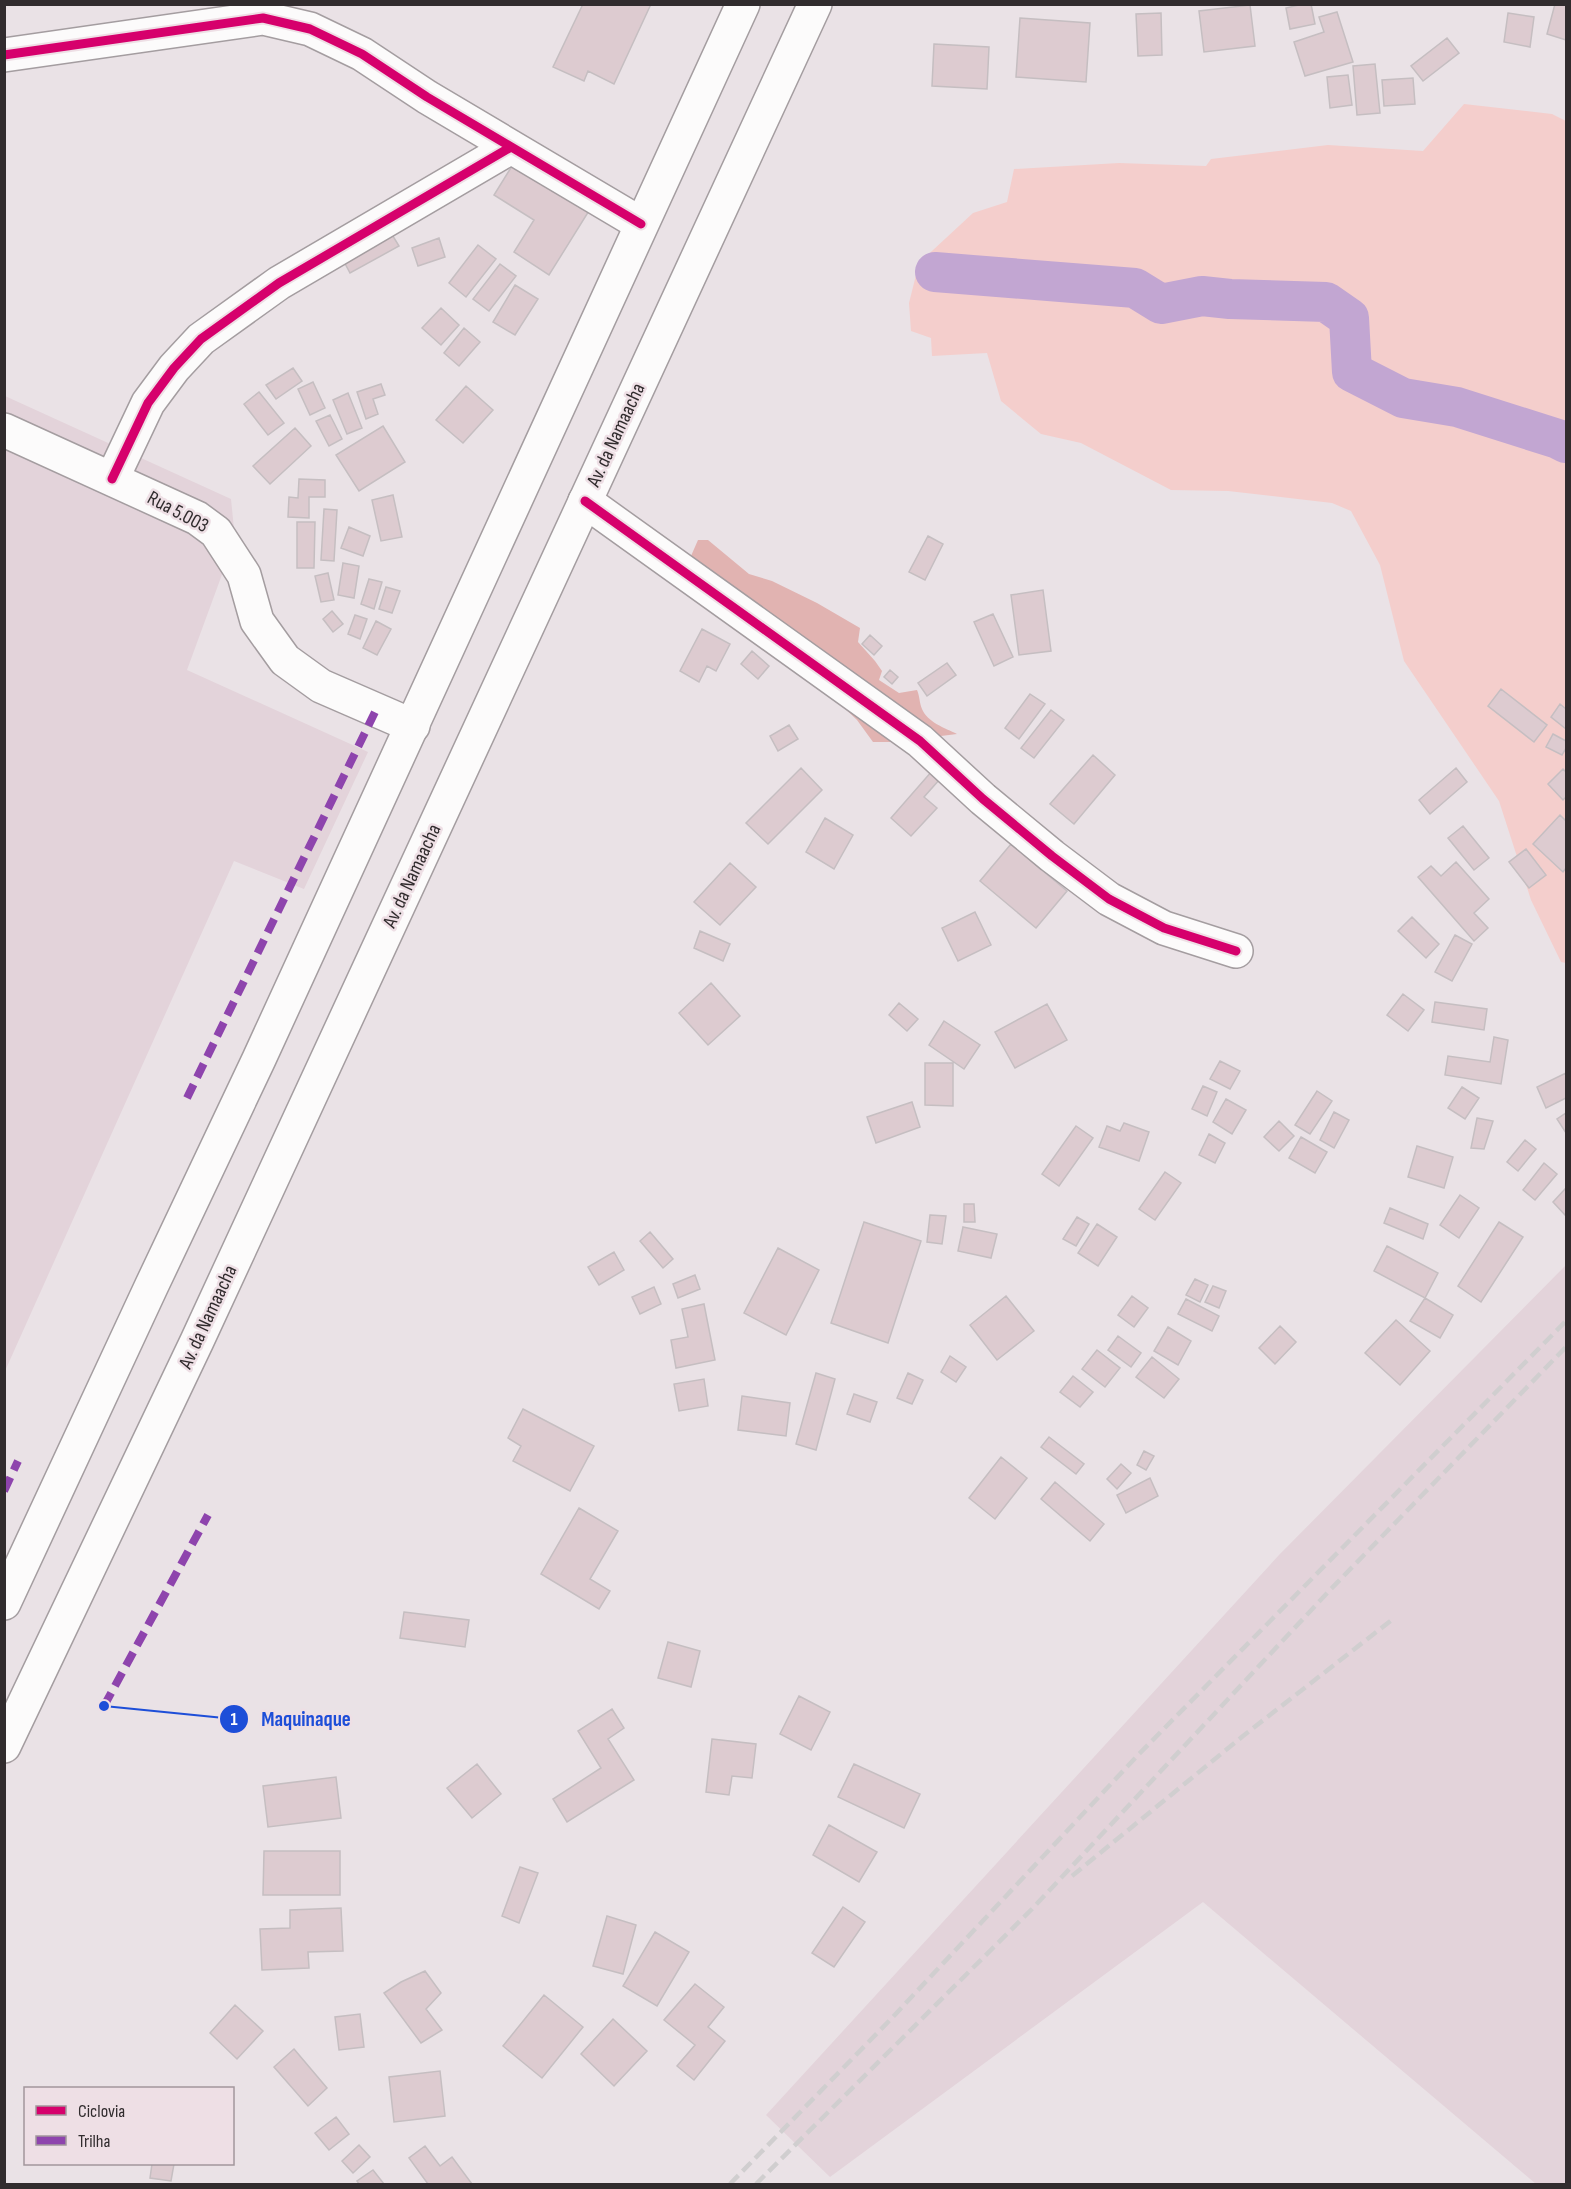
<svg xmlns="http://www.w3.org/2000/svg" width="1571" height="2189" font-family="'Sofia Sans Condensed',sans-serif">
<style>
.built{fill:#e3d3da}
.green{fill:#f4cecc}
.forest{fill:#e1b3b1}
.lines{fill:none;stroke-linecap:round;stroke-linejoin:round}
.canal{stroke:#c2a6d2;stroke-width:40}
.building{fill:#ddcbd0;stroke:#c5bec1;stroke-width:1.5}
.minor-casing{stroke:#a49da0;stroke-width:36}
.highway-casing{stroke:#a49da0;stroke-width:36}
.minor{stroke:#fcfbfb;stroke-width:33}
.highway{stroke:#fcfbfb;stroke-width:33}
.rail{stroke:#d0cecf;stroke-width:4.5;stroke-dasharray:12 6;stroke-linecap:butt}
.quiet{stroke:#8e44ad;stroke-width:8;stroke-dasharray:15 8;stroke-linecap:butt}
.cycleway-casing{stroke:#eedfe5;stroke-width:13}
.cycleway{stroke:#d6006c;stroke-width:9}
.labels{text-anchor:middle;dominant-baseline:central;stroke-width:5;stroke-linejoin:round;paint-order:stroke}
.street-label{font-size:20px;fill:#312c2e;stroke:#eedfe5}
.leader{fill:none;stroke:#1d4ed8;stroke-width:2}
.callout-dot{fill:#1d4ed8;stroke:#eedfe5;stroke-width:2}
.mark-label{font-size:18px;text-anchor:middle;font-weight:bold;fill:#fff}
.callout-label{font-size:21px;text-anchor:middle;font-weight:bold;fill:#1d4ed8;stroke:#eedfe5;stroke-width:5;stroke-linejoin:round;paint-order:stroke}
</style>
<rect width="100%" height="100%" fill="#eae2e6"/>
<!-- built -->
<path class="built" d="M5,396L231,499L235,539L187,670L368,752L304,889L234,861L5,1371Z
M1566,1265V2184H1536L1203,1902L830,2177L766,2115L1279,1555Z"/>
<!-- green -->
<path class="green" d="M1464,104L1552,114L1566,121V963L1561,962L1531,900L1499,801L1404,661L1380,565L1351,511L1332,503L1228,491L1171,490L1081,443L1041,434L1001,401L987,353L932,356L931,338L911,331L909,303L919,263L973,213L1007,202L1014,169L1119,163L1206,166L1211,159L1328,145L1423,151Z"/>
<!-- forest -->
<path class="forest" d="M698,540H708L749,574L772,581L817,603L860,628L858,642L875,661L882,671L879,680L899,693L917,690C920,697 919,702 922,709C927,722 945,728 957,734L893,742H873L857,720L819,684L684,572Z"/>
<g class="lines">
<!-- canal -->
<path class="canal" d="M935,272L1135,288L1161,304L1202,296L1230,299L1326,302L1349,318L1352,372L1403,398L1457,407L1558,439L1566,443"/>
</g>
<!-- building -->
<path class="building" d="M583,4H651L614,84L588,71L584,81L553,67Z
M1303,4H1311L1315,24L1290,29L1286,8Z
M1555,4H1566V40L1547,34Z
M1250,5L1255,46L1204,52L1199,11Z
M1337,12L1353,62L1305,76L1294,42L1324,32L1319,17Z
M1161,13L1162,55L1138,56L1136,14Z
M1508,13L1534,17L1530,47L1504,42Z
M1020,18L1090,23L1086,82L1016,77Z
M1447,38L1459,53L1423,81L1411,66Z
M934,44L989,47L987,89L932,86Z
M1375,64L1380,113L1357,115L1353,66Z
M1348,75L1352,105L1330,108L1327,77Z
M1413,78L1415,104L1384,106L1382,80Z
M517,158L592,206L549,275L514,252L534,220L494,195Z
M388,228L399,246L350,273L340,254Z
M439,238L445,257L418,266L412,248Z
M478,245L496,259L466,297L449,283Z
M500,264L516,276L489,311L473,299Z
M515,285L538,299L515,335L493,322Z
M441,308L459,325L441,345L422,328Z
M464,328L480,342L459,366L444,353Z
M293,368L302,381L276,399L266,385Z
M313,382L325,408L310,415L298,389Z
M381,384L385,395L373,399L378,414L366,419L357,392Z
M466,386L493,410L463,443L436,420Z
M259,392L284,423L268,435L244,404Z
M348,393L362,428L347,434L333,400Z
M330,415L342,439L329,446L316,421Z
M383,426L405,462L359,491L336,455Z
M295,428L311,446L270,484L253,466Z
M299,479L325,480V497H309V518L288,517L289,497L298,498Z
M393,495L402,537L381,541L372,500Z
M324,509L337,510L334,561L321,560Z
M297,522H315L314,568H297Z
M349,527L370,536L363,556L341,548Z
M928,536L943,544L925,580L909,572Z
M343,563L359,566L354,598L338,595Z
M328,573L334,600L321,602L315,576Z
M369,579L382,582L374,609L361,604Z
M386,587L400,591L392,613L379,609Z
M1043,590L1051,651L1019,655L1011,595Z
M332,611L343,624L333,632L323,619Z
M993,614L1013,657L994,666L974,622Z
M355,615L367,619L360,639L348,634Z
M376,621L391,629L377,655L363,648Z
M702,629L730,644L716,671L707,666L699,682L680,671Z
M870,635L882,646L874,655L862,644Z
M752,651L769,666L758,679L741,664Z
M947,663L956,675L927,696L918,683Z
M890,670L898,677L892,684L884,677Z
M1501,689L1547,725L1534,742L1488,706Z
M1030,694L1045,704L1019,739L1005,728Z
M1560,704L1566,709V729L1551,717Z
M1051,710L1064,720L1034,758L1021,748Z
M789,725L798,739L778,751L770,736Z
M1553,734L1566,741V748L1562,755L1546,747Z
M1093,755L1115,775L1074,824L1050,804Z
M801,768L822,790L768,844L746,823Z
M1456,768L1467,782L1430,814L1419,800Z
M1563,769L1566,772V797L1563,800L1548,784Z
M932,771L940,779L924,797L937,808L911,836L891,818Z
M1560,815L1566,821V868L1563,872L1533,844Z
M825,818L853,835L834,869L806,852Z
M1463,826L1489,858L1474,870L1448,838Z
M1011,844L1067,891L1036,928L980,881Z
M1526,849L1546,875L1529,888L1509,862Z
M1456,862L1489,899L1474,913L1488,928L1474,941L1418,877L1431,866L1441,876Z
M730,863L756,887L720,925L694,902Z
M975,912L991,945L958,961L942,928Z
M1412,917L1439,944L1426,958L1398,931Z
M700,931L730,944L723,961L694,948Z
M1455,935L1472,944L1452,981L1435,972Z
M711,983L740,1016L708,1045L679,1013Z
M1403,994L1424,1010L1408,1031L1387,1015Z
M1435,1002L1487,1009L1484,1030L1432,1022Z
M899,1003L918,1019L907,1031L889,1015Z
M1047,1004L1067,1040L1015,1068L995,1032Z
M944,1021L980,1045L964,1069L929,1045Z
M1494,1037L1508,1040L1501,1084L1445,1075L1448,1056L1490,1062Z
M1220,1061L1240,1071L1230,1089L1210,1079Z
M925,1063H953V1106L925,1105Z
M1566,1073V1098L1546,1108L1537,1087Z
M1203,1086L1217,1092L1207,1116L1192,1109Z
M1462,1087L1479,1098L1465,1119L1448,1108Z
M1317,1091L1332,1101L1310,1134L1295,1125Z
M1226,1099L1246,1110L1232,1134L1213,1122Z
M912,1102L920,1127L876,1143L867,1117Z
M1334,1112L1349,1120L1334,1148L1320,1140Z
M1566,1113V1133L1557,1119Z
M1477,1118L1493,1121L1484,1149L1471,1148Z
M1279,1121L1294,1136L1279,1151L1264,1137Z
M1124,1123L1149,1132L1139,1161L1099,1147L1107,1126L1120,1131Z
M1076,1126L1093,1138L1059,1186L1042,1174Z
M1209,1134L1225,1143L1215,1163L1199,1155Z
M1301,1137L1327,1152L1315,1173L1289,1158Z
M1525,1140L1536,1149L1518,1171L1507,1162Z
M1417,1146L1453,1157L1444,1188L1408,1177Z
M1544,1163L1557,1174L1535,1200L1523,1190Z
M1165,1172L1181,1183L1155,1220L1139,1209Z
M1566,1188V1216L1553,1202Z
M1460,1195L1479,1208L1459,1238L1440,1225Z
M964,1204H974L975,1222H964Z
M1390,1208L1428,1224L1423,1239L1384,1223Z
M930,1215L946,1216L942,1244L927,1242Z
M1077,1217L1089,1224L1076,1246L1063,1239Z
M864,1222L921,1241L888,1343L831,1323Z
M1499,1222L1523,1237L1481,1302L1458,1286Z
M1097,1224L1117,1237L1098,1266L1078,1253Z
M963,1227L997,1234L991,1258L958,1251Z
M650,1232L673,1259L663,1268L640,1241Z
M1387,1246L1438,1273L1425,1298L1374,1271Z
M778,1248L819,1270L786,1335L744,1313Z
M614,1252L624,1270L599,1285L588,1267Z
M695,1275L700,1289L678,1298L673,1284Z
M1195,1279L1208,1285L1200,1302L1186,1295Z
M1213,1286L1226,1291L1219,1308L1205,1302Z
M654,1287L661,1304L640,1314L632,1297Z
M1006,1296L1034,1331L997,1360L970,1325Z
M1132,1296L1148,1308L1134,1327L1118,1315Z
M1425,1298L1453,1315L1440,1338L1410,1321Z
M1186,1299L1219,1316L1212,1331L1178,1314Z
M704,1304L715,1360L676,1368L671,1340L688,1337L682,1309Z
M1396,1320L1430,1351L1400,1385L1365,1353Z
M1280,1326L1296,1342L1275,1364L1259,1348Z
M1168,1327L1191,1341L1178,1365L1154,1351Z
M1118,1336L1141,1353L1131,1367L1108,1350Z
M1097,1350L1120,1368L1105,1387L1082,1369Z
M950,1356L966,1367L956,1382L941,1372Z
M1152,1357L1179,1379L1164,1398L1136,1377Z
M816,1373L835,1379L816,1450L796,1444Z
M908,1373L923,1380L912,1404L897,1398Z
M1073,1376L1093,1392L1080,1407L1060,1392Z
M704,1379L708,1406L679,1411L674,1384Z
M854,1394L877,1402L870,1422L847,1414Z
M742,1396L790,1403L786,1436L738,1430Z
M523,1409L594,1446L570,1491L513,1461L521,1446L508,1438Z
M1049,1437L1084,1464L1076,1474L1041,1447Z
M1144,1451L1154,1456L1146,1470L1137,1465Z
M1001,1457L1027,1478L995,1519L969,1498Z
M1121,1464L1131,1473L1117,1489L1107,1479Z
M1150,1478L1158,1496L1126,1513L1117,1495Z
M1055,1482L1104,1524L1090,1541L1041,1499Z
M579,1508L618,1531L590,1579L610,1591L599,1609L541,1574Z
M404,1612L469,1620L465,1647L400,1638Z
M668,1642L700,1651L691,1687L658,1678Z
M799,1696L830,1712L811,1750L780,1734Z
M612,1709L624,1728L608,1739L634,1780L567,1822L553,1799L601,1768L578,1731Z
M712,1739L756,1744L752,1778L732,1776L729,1795L706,1792Z
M477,1764L501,1794L472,1818L447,1788Z
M854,1764L920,1794L904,1828L838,1797Z
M336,1777L341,1818L268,1827L263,1786Z
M829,1825L877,1852L859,1882L813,1855Z
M264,1851H340V1895H263Z
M520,1867L538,1873L519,1923L502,1916Z
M843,1907L865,1922L834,1967L812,1953Z
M341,1908L343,1951L308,1952L309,1968L262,1970L260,1929L290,1928V1910Z
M607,1916L636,1925L623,1974L593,1966Z
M655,1932L689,1952L657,2006L623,1986Z
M425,1971L441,1993L426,2009L442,2030L421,2043L384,1993L401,1982Z
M695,1984L724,2007L708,2027L725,2041L694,2080L677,2066L695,2045L664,2020Z
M544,1995L583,2027L542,2078L503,2046Z
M235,2005L263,2031L237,2059L210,2033Z
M360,2014L364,2047L339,2050L335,2017Z
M613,2019L647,2051L614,2086L581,2054Z
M294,2049L327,2088L308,2106L274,2067Z
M440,2071L445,2116L394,2122L389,2077Z
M336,2117L349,2134L329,2150L315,2133Z
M359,2145L370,2157L353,2173L342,2161Z
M425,2146L440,2166L452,2157L472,2184H428L409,2158Z
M152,2164H174L171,2181L150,2178Z
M373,2170L384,2184H359L357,2181Z"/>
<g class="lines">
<!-- minor casing -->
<g class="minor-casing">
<path id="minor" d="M4,55L263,18L310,29L362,54L427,97L641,224
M4,430L197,518L216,532L244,575L257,621L285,660L321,686L413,726
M112,479L148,403L174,368L201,339L279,283L511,147
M585,501L920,741L983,799L1052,856L1109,899L1164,928L1236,951"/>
</g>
<!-- highway casing -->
<g class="highway-casing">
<path id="highway" d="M4,1603L151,1287L259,1059L743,4
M4,1746L197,1341L815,4"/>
</g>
<!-- minor -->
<use href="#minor" class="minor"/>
<!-- highway -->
<use href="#highway" class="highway"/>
<!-- rail -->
<path class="rail" d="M1072,1876L1243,1736L1393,1619
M730,2184L890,2020L1139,1754L1566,1321
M756,2184L1032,1909L1330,1590L1566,1347"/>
<!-- quiet -->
<path class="quiet" d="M187,1098L376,710
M4,1491L18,1461
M104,1706L208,1515"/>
<!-- cycleway casing -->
<g class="cycleway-casing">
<path id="cycleway" d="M4,55L263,18L310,29L362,54L427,97L641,224
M112,479L148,403L174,368L201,339L279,283L511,147
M585,501L920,741L983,799L1052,856L1109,899L1164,928L1236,951"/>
</g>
<!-- cycleway -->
<use href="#cycleway" class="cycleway"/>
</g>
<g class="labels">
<!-- street labels -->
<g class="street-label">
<text transform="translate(616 435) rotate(-65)">Av. da Namaacha</text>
<text transform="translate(178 512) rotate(28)">Rua 5.003</text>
<text transform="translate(412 876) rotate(-65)">Av. da Namaacha</text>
<text transform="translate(208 1317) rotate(-65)">Av. da Namaacha</text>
</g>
</g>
<!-- callouts -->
<path class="leader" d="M104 1706L234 1719"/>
<g class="callout-dot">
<circle cx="104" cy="1706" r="6"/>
<circle cx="234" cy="1719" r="15"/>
</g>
<g class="mark-label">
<text x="234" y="1725">1</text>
</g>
<g class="callout-label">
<text x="306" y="1726">Maquinaque</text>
</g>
<!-- border -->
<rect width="1571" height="2189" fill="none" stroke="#312c2e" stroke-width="12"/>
<!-- legend -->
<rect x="24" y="2087" width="210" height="78" fill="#eedfe5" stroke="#a2979c" stroke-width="1.5"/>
<rect x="36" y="2106" width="30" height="9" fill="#d6006c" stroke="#a2979c" stroke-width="1.5"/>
<text x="78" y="2117" font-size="18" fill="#312c2e">Ciclovia</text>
<rect x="36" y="2136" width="30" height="9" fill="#8e44ad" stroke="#a2979c" stroke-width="1.5"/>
<text x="78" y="2147" font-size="18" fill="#312c2e">Trilha</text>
</svg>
